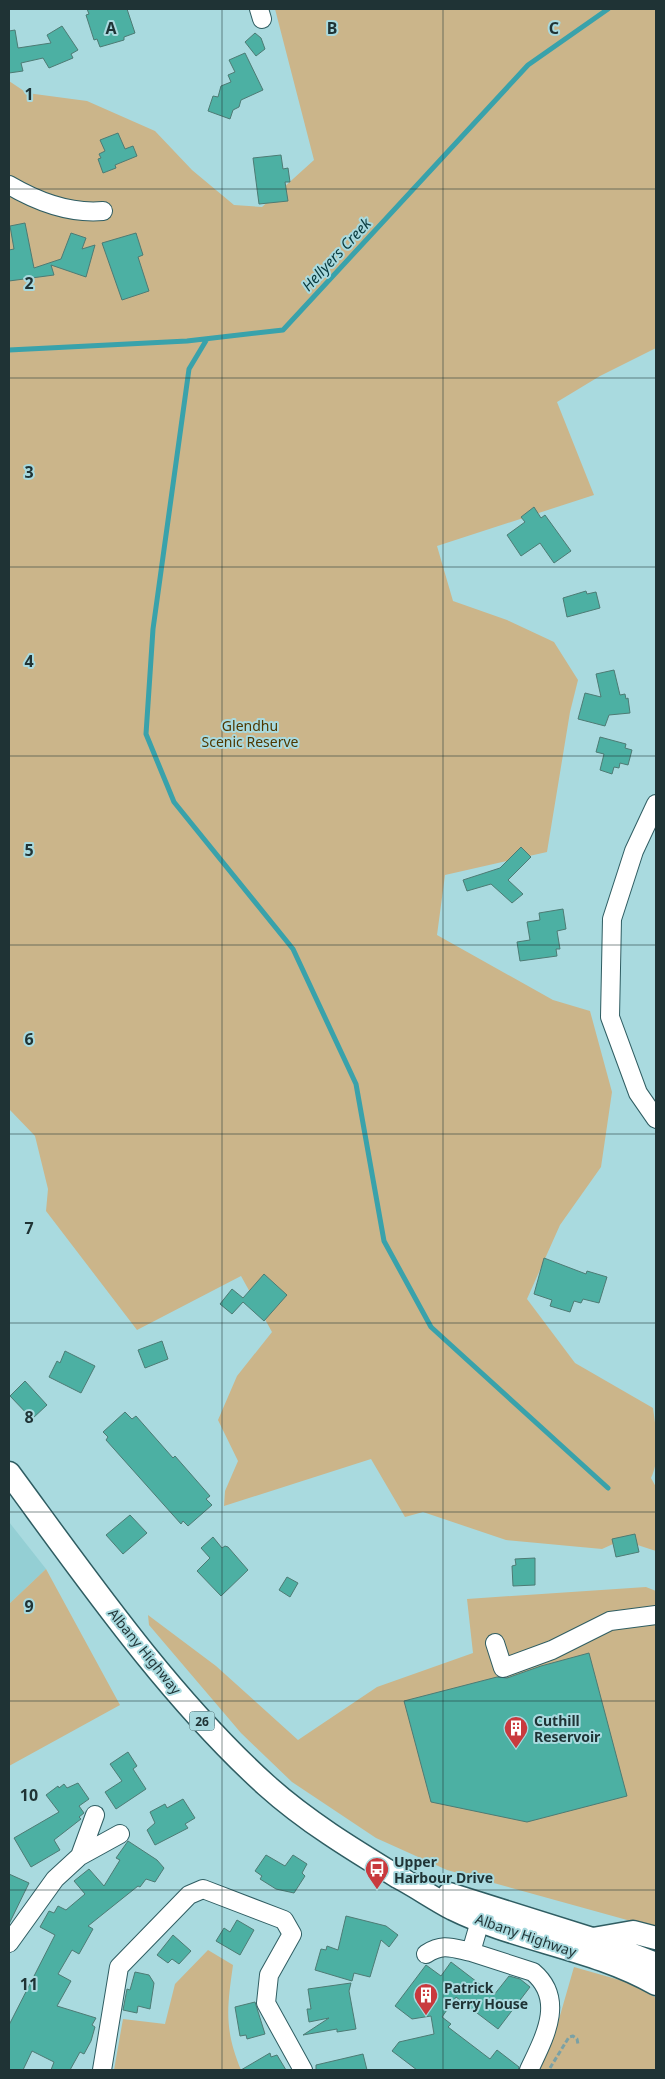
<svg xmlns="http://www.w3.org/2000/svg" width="665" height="2079" font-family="'Noto Sans',sans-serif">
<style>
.built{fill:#94cfd4}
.green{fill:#cbb58a}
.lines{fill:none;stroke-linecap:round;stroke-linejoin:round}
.stream{stroke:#39a2ab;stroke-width:5}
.building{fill:#4cb0a3;stroke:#4d7b74}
.minor-casing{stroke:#2f5d62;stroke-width:20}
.major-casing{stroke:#2f5d62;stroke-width:25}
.path{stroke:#7aa1a5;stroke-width:3;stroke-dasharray:5 2.5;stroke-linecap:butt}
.minor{stroke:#fff;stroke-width:18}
.major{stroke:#fff;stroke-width:22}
.grid{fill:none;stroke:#1f3335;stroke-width:1;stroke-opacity:0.55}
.labels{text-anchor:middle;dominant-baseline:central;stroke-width:4;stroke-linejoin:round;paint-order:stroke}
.shield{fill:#a9dadf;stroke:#486568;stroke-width:1}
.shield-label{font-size:12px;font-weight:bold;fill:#1f3335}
.park-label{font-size:14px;fill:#4f3800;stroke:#a9dadf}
.street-label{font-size:14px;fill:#1f3335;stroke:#a9dadf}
.poi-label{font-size:14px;font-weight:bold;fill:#1f3335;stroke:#a9dadf;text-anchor:start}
.water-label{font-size:15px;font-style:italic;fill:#083a3e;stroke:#a9dadf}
.grid-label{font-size:16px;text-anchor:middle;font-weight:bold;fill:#1f3335;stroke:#a9dadf;stroke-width:4;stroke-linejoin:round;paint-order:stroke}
</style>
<rect width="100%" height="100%" fill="#a9dadf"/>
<!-- built -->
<path class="built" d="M9,1522L46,1569L9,1604Z"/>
<!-- green -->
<path class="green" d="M275,9H656V348L600,376L557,402L594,495L437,546L453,601L507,620L554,642L578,680L570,712L547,852L445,875L437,935L553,1000L590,1011L612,1092L601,1167L560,1225L527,1299L575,1363L653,1408C656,1430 661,1457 651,1478L656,1487V1551L622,1540L602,1549L506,1540L423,1512L405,1517L371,1459L224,1506L225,1491L238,1461L218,1420L237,1376L272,1332L241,1276L137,1330L46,1211L48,1189L35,1136L9,1109V81L27,93L87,101L155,131L192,170L234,205L262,207L314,160Z
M46,1569L120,1705L9,1766V1604Z
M646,1587L656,1591V1928L447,1870L376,1838L292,1782L241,1733L149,1625L148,1615L216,1666L298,1740L377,1687L473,1653L467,1599Z
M208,1950L233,1965C227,2008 224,2029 241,2070H114L123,2019L165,2024L175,1984Z
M574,1967L637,1985L656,1998V2070H536L557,2026Z"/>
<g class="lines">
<!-- stream -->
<path class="stream" d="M207,339L189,369L153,629L146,734L174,802L293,949L356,1084L384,1241L431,1327L608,1488
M9,350L187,341L283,330L528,65L608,9"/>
</g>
<!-- building -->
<path class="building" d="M87,9H127L135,33L124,37V40L100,47L97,39L94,40L86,15L89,14Z
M62,26L78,50L71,54L73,58L49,68L43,58L21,63L23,71L9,73V31L15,30L18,48L51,43L47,35Z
M255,33L261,38L265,49L256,56L245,42Z
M245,53L263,90L241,100L239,107L233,110L230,119L208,111L213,96L218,97L221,86L231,82L228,75L235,72L229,60Z
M118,133L125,149L133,146L137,156L115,165L116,168L103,173L98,159L101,158L99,154L105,151L100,140Z
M281,155L283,169L288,168L290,182H285L288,201L259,204L253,158Z
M25,223L34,268L61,259L71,233L86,238L82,249L95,245L86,277L51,265L54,275L9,281V250L14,249L10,226Z
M136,233L143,255L138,257L149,291L122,300L102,243Z
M534,507L541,518L545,515L571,551L554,563L540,543L521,556L507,535L525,522L521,517Z
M586,591L587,594L596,592L600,608L567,617L563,598Z
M614,670L620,695L625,694L626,699L628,698L630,713L609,715L605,726L578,719L585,693L601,697L596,674Z
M600,737L626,744L625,748L632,750L628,765L620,763L619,768L614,767L612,774L600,770L604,754L596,752Z
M521,847L531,857L508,880L523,894L512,903L491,884L467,891L463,880L500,868Z
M563,909L566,929L557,931L560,949H556L557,956L520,961L517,942L530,940L527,922L540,920L539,913Z
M544,1258L586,1274L587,1271L607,1277L599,1303L583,1299L581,1303L574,1301L570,1312L550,1306L552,1300L534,1294Z
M264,1274L287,1295L264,1321L243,1302L232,1314L220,1304L232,1289L243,1298Z
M162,1341L168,1359L145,1368L138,1350Z
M65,1351L95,1366L81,1393L49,1377L57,1361L60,1363Z
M25,1381L47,1405L32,1419L10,1396Z
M125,1412L132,1419L136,1416L173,1458L175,1456L210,1496L206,1499L212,1505L188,1526L183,1521L181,1524L106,1440L108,1437L103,1432Z
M130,1515L147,1533L123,1554L106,1535Z
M635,1534L639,1552L616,1557L612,1539Z
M213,1537L222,1548L225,1546L228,1547L248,1570L221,1596L197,1571L210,1558L201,1548Z
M535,1558V1585L513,1586L512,1566L516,1565L515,1559Z
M287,1577L298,1583L290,1597L279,1590Z
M589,1653L627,1796L527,1822L431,1802L404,1701L497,1677L507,1678L541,1666Z
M128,1752L137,1766L133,1769L146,1789L116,1809L105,1792L122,1781L110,1764Z
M78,1783L89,1799L79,1806L84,1813L79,1817L81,1819L54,1840L60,1850L31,1867L14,1838L59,1812L46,1795L58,1786L59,1788L64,1784L67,1788Z
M183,1799L195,1818L185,1824L188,1828L155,1845L147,1830L155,1823L150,1812L165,1804L167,1808Z
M128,1841L157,1860L164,1868L155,1882L146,1879L140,1887L138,1886L88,1926L93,1929L79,1954L72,1950L58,1974L71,1981L57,2006L96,2018L92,2025L95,2027L91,2041L84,2054L80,2052L70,2070H51L54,2062L32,2051L23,2070H9V2025L55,1935L40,1927L49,1911L54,1913L58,1906L66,1910L85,1894L74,1881L89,1869L104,1886L120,1860L116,1858Z
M266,1855L285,1866L293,1855L307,1864L302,1873L305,1876L294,1893L276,1889L260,1879L262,1876L255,1871Z
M9,1874L29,1883L9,1924Z
M346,1916L386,1926L398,1935L389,1947L381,1940L370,1977L354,1973L352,1981L315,1970L321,1949L326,1950L327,1946L338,1950Z
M237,1920L254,1930L240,1955L216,1941L224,1928L230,1932Z
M173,1935L191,1951L179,1964L172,1959L168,1963L157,1955Z
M451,1962L494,1995L509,1976L520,1979L530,1987L498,2029L456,1997L442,2017L451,2024L448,2027L490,2059L497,2050L519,2067L518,2070H417L392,2051L399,2042L434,2034L431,2016L412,2019L395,2006L426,1965L441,1976Z
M135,1972L149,1975L154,1983L150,2009L138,2006L137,2013L123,2010L127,1989L130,1990Z
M351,1983L349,1991L356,2029L337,2032V2029L303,2035L329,2018L309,2022L307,2009H311L308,1989Z
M255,2002L265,2034L247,2039L246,2035L240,2036L235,2007Z
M270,2053L271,2057L277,2055L286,2070H241Z
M363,2054L367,2070H316V2065Z"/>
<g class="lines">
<!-- minor casing -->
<g class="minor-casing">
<path id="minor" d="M259,9L262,19
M9,185C38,202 69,214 103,211
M656,804L634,851L612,919L610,1017L638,1093L656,1119
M495,1643L503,1668L552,1650L610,1621L656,1615
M80,1856L95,1815
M480,1921L471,1952L533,1972C566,2000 544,2038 529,2070
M9,1943L55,1879L80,1856L120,1834
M426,1954C443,1943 452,1948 471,1952
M102,2070L119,1967L189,1895L203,1889L284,1920L292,1934L269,1975L266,2003L303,2070"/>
</g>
<!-- major casing -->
<g class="major-casing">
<path id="major" d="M9,1473C87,1579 168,1696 266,1785C306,1821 352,1849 398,1877C417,1887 434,1899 453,1909C518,1941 593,1948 656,1984
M449,1894L592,1939L656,1964
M593,1939L633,1932L656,1938"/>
</g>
<!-- path -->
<path class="path" d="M550,2068L569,2037L573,2036L577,2039L578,2044"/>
<!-- minor -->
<use href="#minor" class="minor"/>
<!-- major -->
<use href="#major" class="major"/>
</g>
<!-- grid -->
<path class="grid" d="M222,9V2070M443,9V2070M9,189H656M9,378H656M9,567H656M9,756H656M9,945H656M9,1134H656M9,1323H656M9,1512H656M9,1701H656M9,1890H656"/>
<!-- icons -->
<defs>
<g id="building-pin" transform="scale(1.25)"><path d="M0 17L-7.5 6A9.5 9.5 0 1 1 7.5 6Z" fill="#c93a3e" stroke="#a9dadf"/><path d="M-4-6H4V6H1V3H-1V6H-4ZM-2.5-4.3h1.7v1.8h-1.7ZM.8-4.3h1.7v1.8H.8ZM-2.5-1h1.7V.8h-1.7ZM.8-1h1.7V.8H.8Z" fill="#fff"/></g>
<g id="bus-pin" transform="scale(1.25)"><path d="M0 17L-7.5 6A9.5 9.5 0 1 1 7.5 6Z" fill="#c93a3e" stroke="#a9dadf"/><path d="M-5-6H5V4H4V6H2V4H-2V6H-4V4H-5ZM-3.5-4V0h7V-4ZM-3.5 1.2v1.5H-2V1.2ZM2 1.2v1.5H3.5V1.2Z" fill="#fff"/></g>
</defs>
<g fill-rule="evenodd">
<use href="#building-pin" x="516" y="1728"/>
<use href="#bus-pin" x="377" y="1869"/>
<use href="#building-pin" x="426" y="1995"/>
</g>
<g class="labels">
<!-- shield labels -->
<rect class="shield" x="189.5" y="1711.5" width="25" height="19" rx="4"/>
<g class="shield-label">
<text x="202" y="1721">26</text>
</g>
<!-- park labels -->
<g class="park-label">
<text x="250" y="725">Glendhu<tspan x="250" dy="16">Scenic Reserve</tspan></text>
</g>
<!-- street labels -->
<g class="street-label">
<text transform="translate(145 1651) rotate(51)">Albany Highway</text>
<text transform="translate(526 1935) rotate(19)">Albany Highway</text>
</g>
<!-- poi labels -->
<g class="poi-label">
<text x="534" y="1720">Cuthill<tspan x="534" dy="16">Reservoir</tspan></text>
<text x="394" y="1861">Upper<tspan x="394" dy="16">Harbour Drive</tspan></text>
<text x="444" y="1987">Patrick<tspan x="444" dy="16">Ferry House</tspan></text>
</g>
<!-- water labels -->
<g class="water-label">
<text transform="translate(336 254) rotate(-47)">Hellyers Creek</text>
</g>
</g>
<g class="grid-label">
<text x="111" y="34">A</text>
<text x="332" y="34">B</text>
<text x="554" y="34">C</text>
<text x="29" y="100">1</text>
<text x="29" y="289">2</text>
<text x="29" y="478">3</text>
<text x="29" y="667">4</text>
<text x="29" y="856">5</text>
<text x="29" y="1045">6</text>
<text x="29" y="1234">7</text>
<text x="29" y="1423">8</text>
<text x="29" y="1612">9</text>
<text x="29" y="1801">10</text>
<text x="29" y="1990">11</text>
</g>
<!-- border -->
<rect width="665" height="2079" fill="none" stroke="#1f3335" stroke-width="20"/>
</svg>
